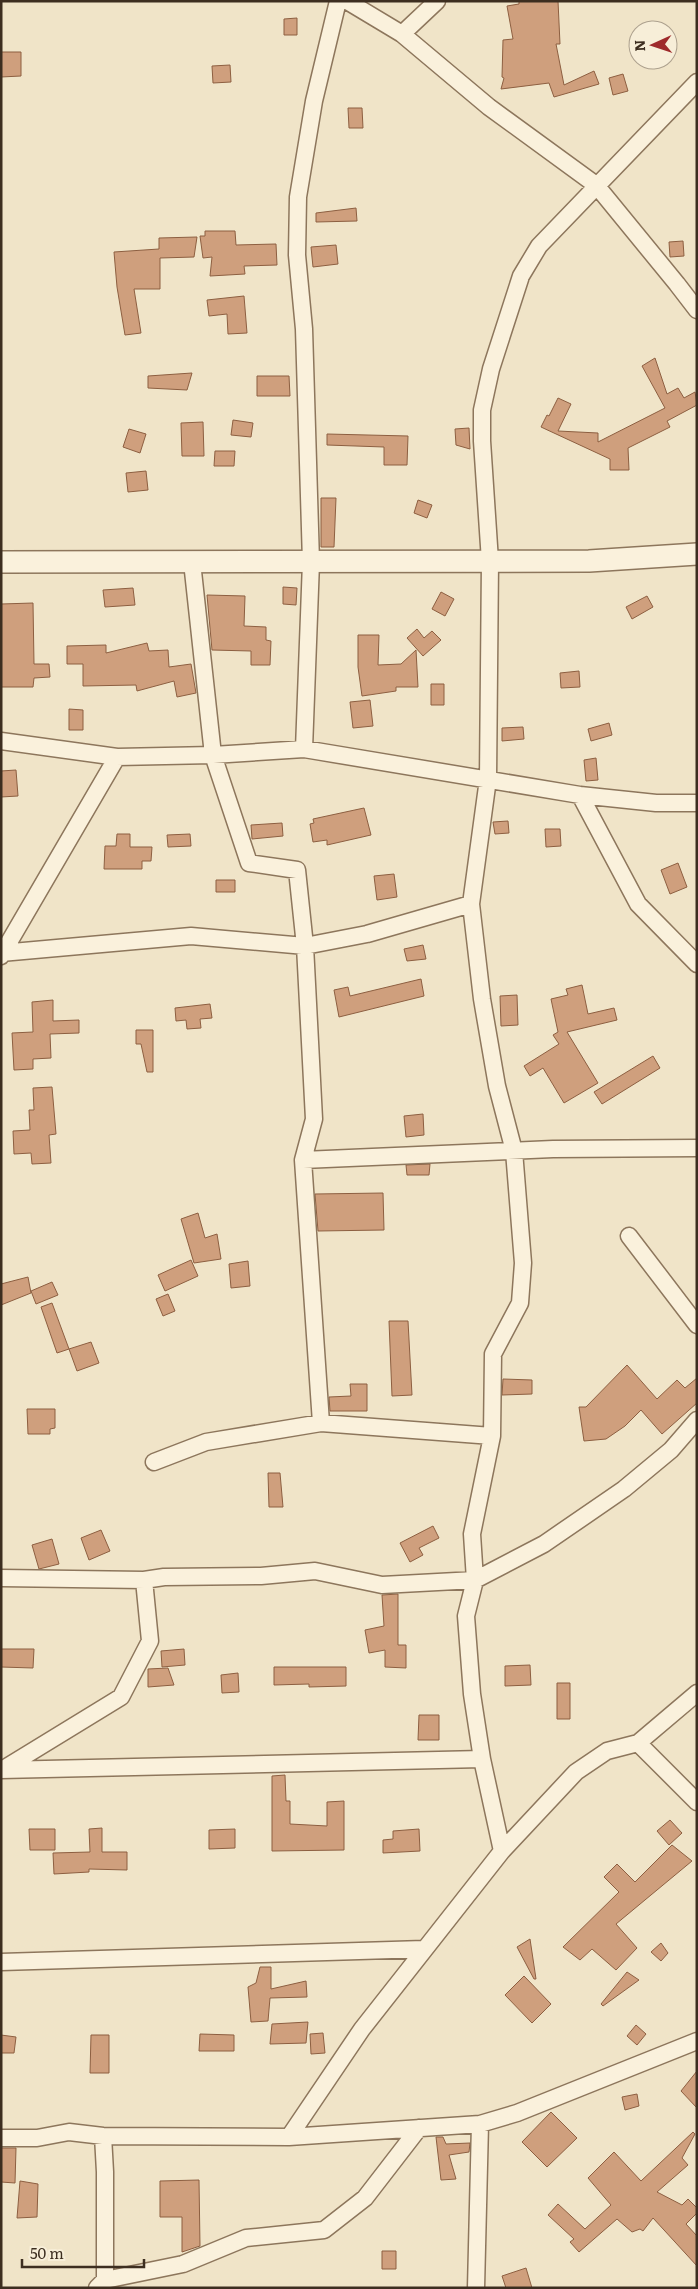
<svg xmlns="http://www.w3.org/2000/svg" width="698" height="2289" font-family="Literata,serif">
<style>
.building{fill:#cf9f7d;stroke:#8d5f41}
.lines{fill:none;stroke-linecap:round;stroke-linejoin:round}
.minor-casing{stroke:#8d765c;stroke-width:19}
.tertiary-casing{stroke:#8d765c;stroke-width:24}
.minor{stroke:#faf1dc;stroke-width:16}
.tertiary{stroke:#faf1dc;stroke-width:21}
</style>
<rect width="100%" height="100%" fill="#f0e4c8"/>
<!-- building -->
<path class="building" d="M519,1H558L560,44H556L564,85L594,71L599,84L554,97L549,83L501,89L504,78L502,77L503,40L513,39L507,6L519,4Z
M297,18V35H284V19Z
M1,52H21V76L1,77Z
M230,65L231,82L213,83L212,66Z
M623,74L628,91L613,95L609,78Z
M348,108H362L363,128H349Z
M356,208L357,221L316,222V213Z
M205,231H235L236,245L276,244L277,265L244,266L245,274L210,276L212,257L203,258L200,236H205Z
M197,237L194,257L160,258V289H134L141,333L125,335L117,287L114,252L159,249V238Z
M683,241L684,256L670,257L669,242Z
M336,245L338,264L313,267L311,247Z
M244,296L247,333L228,334L227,314L209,316L207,300Z
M655,358L667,394L678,388L684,398L695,392L697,405L667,421L670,427L628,448L629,470H610V459L541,427L547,415L549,416L558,398L571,404L558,431L598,433V442L665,408L642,366Z
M192,373L187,390L148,388V376Z
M257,376H289L290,396H257Z
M233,420L253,423L251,437L231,435Z
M203,422L204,456H182L181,423Z
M469,428L470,449L456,445L455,429Z
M129,429L146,434L140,453L123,447Z
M327,434L408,436L407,465H384V447L327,445Z
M215,451H235L234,466H214Z
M146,471L148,490L128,492L126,473Z
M321,498H336L334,547H321Z
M418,500L432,505L427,518L414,513Z
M283,587L297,588L296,605L283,604Z
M133,588L135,605L105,607L103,590Z
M441,592L454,599L445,616L432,609Z
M207,595L245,596L244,626L266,627V640L271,641L270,665H251V651L212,650Z
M647,596L653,607L632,619L626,607Z
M33,603L34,664H49L50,677L34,678L33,687H1V604Z
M417,629L424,638L432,631L441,640L423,656L407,638Z
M358,635H379L378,665L401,664L416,650L418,687H396V691L362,696L358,667Z
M147,643L149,651L168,650L169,667L191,664L196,693L177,697L174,681L137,691L136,685L83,686V664H67V646L106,645V653Z
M579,671L580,687L561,688L560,673Z
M431,684H444V705H431Z
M370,700L373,726L353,728L350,702Z
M69,709L83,710V730H69Z
M609,723L612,735L591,741L588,729Z
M523,727L524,739L502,741V728Z
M596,758L598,780L586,781L584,760Z
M16,770L18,796L1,797V771Z
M364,808L371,835L327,845V840L313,842L310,824L314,823L313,819Z
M508,821L509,833L495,834L493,822Z
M282,823L283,836L252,839L251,825Z
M545,829H560L561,846L546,847Z
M117,834H130V847H152L151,861H142V869H104L105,846H116Z
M190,834L191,846L168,847L167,835Z
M678,863L687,887L670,894L661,870Z
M394,874L397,897L377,900L374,876Z
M216,880H235V892H216Z
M423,945L426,959L407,961L404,949Z
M421,979L424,996L339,1017L334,990L348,987L350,996Z
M582,985L588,1014L614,1008L617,1020L567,1032L598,1083L564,1103L543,1068L530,1076L524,1066L559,1044L553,1035L558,1032L551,999L568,995L566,989Z
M517,995L518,1025L501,1026L500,996Z
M53,1000V1021L79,1020V1033L50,1034L51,1058L33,1059V1069L14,1070L12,1033L33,1032L32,1002Z
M210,1004L212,1018L200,1019L201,1028L187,1029L186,1020L176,1021L175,1008Z
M136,1030H153V1072H147L141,1044H136Z
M653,1056L660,1068L602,1104L594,1092Z
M52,1087L56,1134L49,1135L51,1163L32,1164L31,1153L14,1154L13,1131L30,1130L29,1110H34L33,1088Z
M423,1114L424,1135L406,1137L404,1116Z
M430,1164L429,1175H407L406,1165Z
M383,1193L384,1230L318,1231L315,1194Z
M198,1213L205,1238L217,1234L221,1259L194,1263L181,1219Z
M191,1260L198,1276L165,1291L158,1275Z
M248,1261L250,1286L231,1288L229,1264Z
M28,1277L31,1293L1,1305V1284Z
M52,1282L58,1295L36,1304L31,1291Z
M168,1294L175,1311L163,1316L156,1299Z
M52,1303L69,1349L57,1353L41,1307Z
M389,1321H408L412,1395L392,1396Z
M91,1342L99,1363L77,1371L69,1349Z
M627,1365L657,1399L677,1380L685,1388L697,1378V1403L662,1434L641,1410L625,1426L606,1439L584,1441L579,1407H586Z
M503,1379L532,1380V1394L502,1395Z
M350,1384H367V1411H330L329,1397L351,1396Z
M27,1409H55V1428L50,1429V1434H28Z
M268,1473H280L283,1507H269Z
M433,1526L439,1538L419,1548L423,1555L410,1562L400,1543Z
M101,1530L110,1551L89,1560L81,1538Z
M52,1539L59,1564L39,1569L32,1545Z
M398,1594V1645H406V1668L385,1667V1650L369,1653L365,1630L384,1626L382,1595Z
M1,1649H34L33,1668L1,1667Z
M184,1649L185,1665L162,1667L161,1651Z
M530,1665L531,1685L505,1686V1666Z
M274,1667H346V1686L309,1687V1684L274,1685Z
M168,1668L174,1685L148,1687V1669Z
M238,1673L239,1692L222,1693L221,1675Z
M557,1683H570V1719H557Z
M419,1715H439V1740H418Z
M285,1775L286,1801H290V1824L327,1826V1802L344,1801V1850L272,1851V1776Z
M670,1820L682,1833L669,1845L657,1831Z
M102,1828V1852H127V1870L89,1869V1872L54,1874L53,1853L90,1852L89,1829Z
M29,1829H55V1850H30Z
M235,1829V1848L209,1849V1830Z
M419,1829L420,1851L383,1853V1840L393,1839V1831Z
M672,1845L692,1861L616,1924L637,1948L616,1970L592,1949L580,1960L563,1947L619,1892L604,1877L617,1864L635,1882Z
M530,1939L536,1979H534L517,1947Z
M661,1943L668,1953L661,1961L651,1952Z
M260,1967H271V1989L306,1981L307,1997L270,1998L268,2021L251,2022L248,1987L256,1983Z
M627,1972L639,1980L603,2006L601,2004Z
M524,1976L551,2004L532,2023L505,1995Z
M308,2022L306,2043L270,2044L272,2024Z
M636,2025L646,2034L637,2045L627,2036Z
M323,2033L325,2053L311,2054L310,2034Z
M200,2034L234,2035V2051H199Z
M1,2035L16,2037L14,2053H1Z
M91,2035H109V2073H90Z
M697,2071V2108L681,2091Z
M637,2094L639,2106L625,2110L622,2097Z
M551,2112L577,2138L547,2167L522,2142Z
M693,2132L695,2134L682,2158L688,2165L657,2192L682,2205L688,2199L697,2208V2213L686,2224L697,2236V2266L653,2218L643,2231L640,2229L632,2232L617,2219L579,2252L570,2242L574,2239L548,2215L558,2204L585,2229L611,2205L588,2178L614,2152L641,2181Z
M436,2137H443L446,2144L470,2143L469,2152L449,2155L456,2179L441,2180Z
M1,2148H16L15,2183L1,2182Z
M199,2180L200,2246L182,2252V2217H160V2181Z
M20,2181L38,2184L37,2217L17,2218Z
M382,2251H396V2269H382Z
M526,2268L532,2288H506L502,2276Z"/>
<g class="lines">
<!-- minor casing -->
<g class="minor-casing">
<path id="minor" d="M347,1L402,34L437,1
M402,34L489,107L596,185L677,284L697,310
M192,562L213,755L249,863L297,870L305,946L314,1119L303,1160L321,1423
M1,741L117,757L213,755L304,749L580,795L656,803H697
M304,749L311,562L304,329L297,255L298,197L314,101L338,1
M580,795L638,904L697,964
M1,953L191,936L305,946L367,934L471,904
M1,956L117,757
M303,1160L553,1149L697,1148
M629,1236L697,1325
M154,1462L206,1442L321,1423L492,1436
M1,1578L144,1580L164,1577L261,1576L315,1571L382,1585L475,1580L544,1544L624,1489L671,1450L697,1420
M638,1743L697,1802
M5,1768L121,1697L150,1641L144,1580
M1,1770L482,1759
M502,1851L482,1759L472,1694L466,1616L475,1580L472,1534L492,1436L493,1354L520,1303L523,1263L514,1151L497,1086L482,999L471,904L488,779L490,561L482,441V410L491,369L521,276L539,246L697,82
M1,1962L424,1949
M103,2136L105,2172V2280
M289,2137L362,2029L502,1851L576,1772L607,1751L638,1743L697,1693
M1,2138H37L69,2132L103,2136L289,2137L480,2124L517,2113L697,2041
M97,2288L105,2280L183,2264L246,2238L324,2230L365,2198L419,2128
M476,2288L480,2124"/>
</g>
<!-- tertiary casing -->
<g class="tertiary-casing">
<path id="tertiary" d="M1,562L589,561L697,554"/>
</g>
<!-- minor -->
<use href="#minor" class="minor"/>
<!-- tertiary -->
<use href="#tertiary" class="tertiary"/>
</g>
<!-- border -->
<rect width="698" height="2289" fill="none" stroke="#3d2e20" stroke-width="5"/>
<!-- north arrow -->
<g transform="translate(653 45) rotate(267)"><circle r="24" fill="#f7eed8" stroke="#ada18e"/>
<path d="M0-4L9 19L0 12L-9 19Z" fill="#9e2a2b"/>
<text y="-8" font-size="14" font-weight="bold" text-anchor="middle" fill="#3d2e20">N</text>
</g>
<!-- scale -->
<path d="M22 2259v8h122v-8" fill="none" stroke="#3d2e20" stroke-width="2.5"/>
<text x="30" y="2259" font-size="15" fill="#3d2e20" stroke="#f7eed8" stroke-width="4" paint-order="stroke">50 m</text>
</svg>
